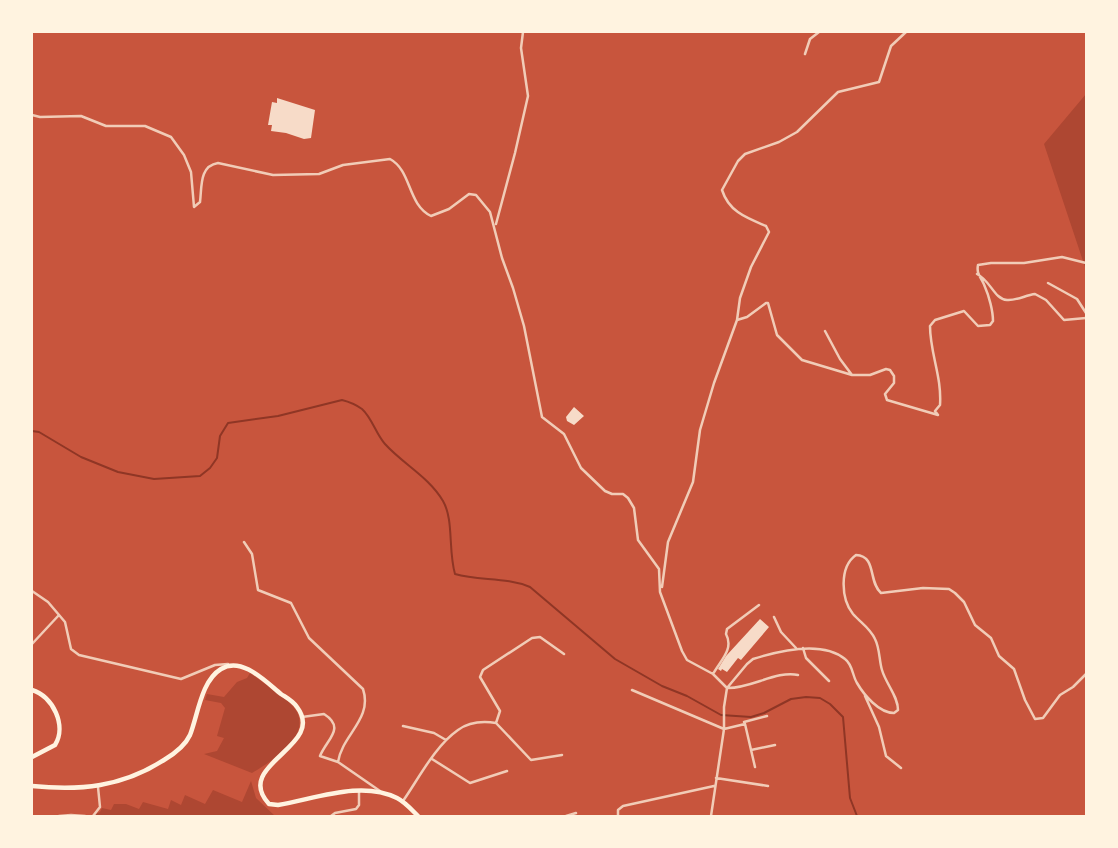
<svg xmlns="http://www.w3.org/2000/svg" width="1118" height="848" font-family="'Nunito Sans',sans-serif">
<style>
.green{fill:#ae4732}
.lines{fill:none;stroke-linecap:round;stroke-linejoin:round}
.stream{stroke:#8f3625;stroke-width:2}
.building{fill:#f7dbc8}
.minor{stroke:#f1ccb7;stroke-width:2.5}
.secondary{stroke:#fff3e0;stroke-width:4.5}
</style>
<rect width="100%" height="100%" fill="#c8553d"/>
<!-- green -->
<path class="green" d="M1086,94V270L1044,144Z
M250,673C262,682 291,700 297,712C310,739 270,762 252,773L204,754L217,751L224,738L217,736L225,708L221,703L205,700L207,694L224,697L237,682L247,678Z
M251,781L256,798L275,816H90L100,812L102,808L111,810L114,804H126L139,809L143,802L168,809L171,800L181,805L185,795L205,804L213,790L242,802Z"/>
<g class="lines">
<!-- stream -->
<path class="stream" d="M32,431L39,432L81,457L118,472L154,479L200,476L210,468L217,458L220,436L228,423L278,416L342,400C350,402 355,404 362,409C372,418 376,434 385,444C403,464 429,477 443,501C454,520 448,550 455,574C479,581 506,577 530,587L615,659L662,686L687,696L721,715L751,717L764,713L791,699L806,697L820,698L830,704L843,717L850,798L857,816"/>
</g>
<!-- building -->
<path class="building" d="M277,98L315,110L311,138L304,139L286,133L271,131L272,125H268L272,102L277,103Z
M574,407L584,416L574,425L567,421L566,417Z
M760,619L769,627L741,660L738,658L727,672L722,669L721,671L718,669L726,656Z"/>
<g class="lines">
<!-- minor -->
<path class="minor" d="M805,54L810,39L819,32
M32,115L40,117L81,116L106,126H145L171,137L184,155L191,172L194,207L200,202C202,187 199,166 218,163L273,175L319,174L343,165L390,159C412,171 407,204 431,216L449,209L469,194L476,195L490,212L502,258L513,288L524,326L542,417L564,434L581,468L605,491L612,494H623L628,498L634,508L638,540L659,569L660,592L682,651L687,660L713,674L727,688
M496,224L515,153L528,96L521,48L523,32
M977,274C991,281 994,299 1007,300C1016,301 1026,295 1035,294L1046,300L1064,320L1086,318
M1048,283L1077,299L1086,313
M737,320L747,317L766,303H768L777,335L802,360L852,375H870L886,369L890,370L894,376V383L885,394L887,400L938,415L935,411L940,405C942,377 930,353 930,326L935,320L964,311L978,326L990,325L993,321C993,311 989,296 985,287C982,278 976,275 978,265L991,263H1024L1062,257L1086,263
M825,331L840,359L852,375
M244,542L252,554L258,590L291,603L309,638L363,689C373,719 342,735 338,762
M662,587L668,542L693,482L700,430L714,383L737,320L740,298L751,267L769,232L766,226C747,218 729,212 722,190L738,161L745,154L779,142L797,132L838,92L879,82L891,46L906,32
M32,591L48,602L65,622L71,649L79,655L181,679L215,665L228,664
M774,617L781,632L796,648
M32,644L59,615
M803,648L806,658L829,681
M713,674C721,660 734,649 726,634L727,629L759,605
M727,688C750,689 777,670 798,675
M632,690L724,729L745,724L755,767
M865,696L879,727L886,756L901,768
M302,717L324,714C346,728 327,739 320,756L338,762L380,791
M744,722L767,716
M496,723L500,711L480,677L483,670L532,638L540,637L564,654
M496,723L531,760L562,755
M403,726L434,733L446,740
M751,750L775,745
M432,759L470,783L507,771
M716,778L768,786
M403,801C419,778 435,746 458,730C469,722 483,721 496,723
M59,816L71,815L85,816
M93,816L100,807L98,787
M331,816L335,813L356,809L359,805V791
M566,816L576,813
M618,816V810L623,806L714,786
M711,816L724,729V707L727,688L747,664L753,659C778,651 822,640 845,659C853,665 852,675 857,683C864,695 879,713 894,713L898,710C898,696 886,684 882,670C879,660 880,649 875,639C870,628 861,623 853,614C841,599 839,567 856,555C877,556 868,582 881,593L923,588L949,589L955,593L964,602L975,625L991,638L999,656L1014,669L1025,700L1035,719L1043,718L1060,695L1073,687L1086,674"/>
<!-- secondary -->
<path class="secondary" d="M32,690C53,696 67,726 55,745L32,757
M32,786C80,791 122,787 164,760C174,754 185,746 190,735C198,715 201,681 221,669C242,656 266,682 281,694C287,698 293,701 297,707C327,747 232,764 269,804L278,805C315,799 361,780 397,798C405,802 412,810 418,816"/>
</g>
<!-- border -->
<rect width="1118" height="848" fill="none" stroke="#fff3e0" stroke-width="66"/>
</svg>
